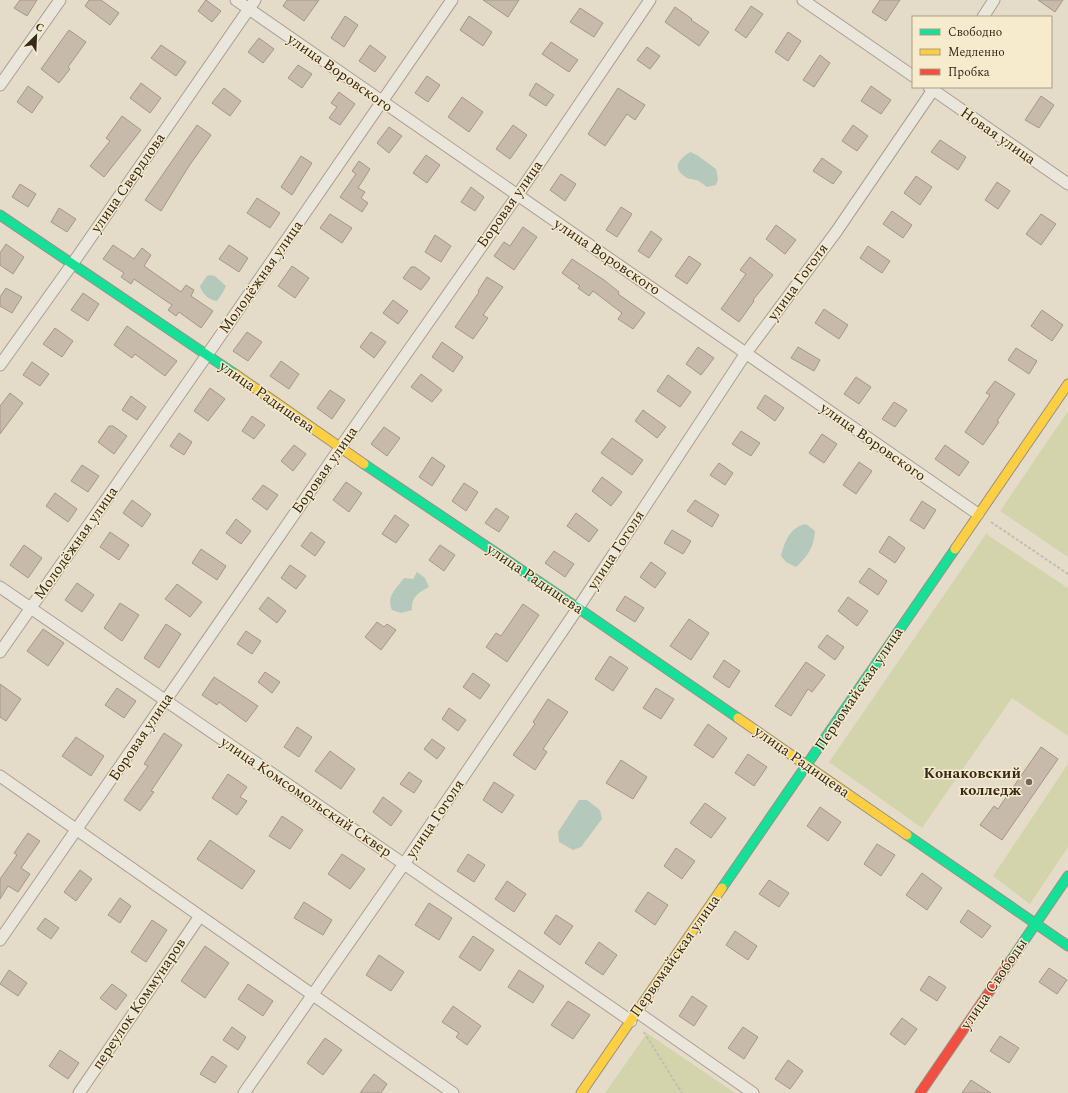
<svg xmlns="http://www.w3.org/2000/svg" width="1068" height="1093" font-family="Spectral,serif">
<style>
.green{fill:#d3d4ab}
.water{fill:#b5c8bc}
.building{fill:#c7baaa;stroke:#a49789}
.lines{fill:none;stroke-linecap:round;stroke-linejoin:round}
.street-casing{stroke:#a8a093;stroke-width:13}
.fast-casing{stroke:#989083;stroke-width:11}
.slow-casing{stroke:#989083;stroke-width:11}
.jam-casing{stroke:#989083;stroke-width:11}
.path{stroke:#c3bdb2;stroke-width:2;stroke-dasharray:3 2;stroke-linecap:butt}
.street{stroke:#ebe6db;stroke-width:11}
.fast{stroke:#16e098;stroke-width:9}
.slow{stroke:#ffcf43;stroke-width:9}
.jam{stroke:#f24e42;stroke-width:9}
.poi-dot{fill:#736858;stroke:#f6ebcd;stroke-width:1.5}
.labels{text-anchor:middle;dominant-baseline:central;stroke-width:3;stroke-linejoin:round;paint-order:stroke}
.street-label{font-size:15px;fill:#36291b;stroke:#f6ebcd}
.poi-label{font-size:15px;font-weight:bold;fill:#36291b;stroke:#f6ebcd;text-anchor:end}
</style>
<rect width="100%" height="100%" fill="#e4dcc9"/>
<!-- green -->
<path class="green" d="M1068,411V557L1000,511Z
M986,534L1068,588V736L1012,698L922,828L829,762Z
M1068,764V847L1030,904L993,876Z
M647,1033L735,1093H605Z"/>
<!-- water -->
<path class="water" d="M690,152L697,155L716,169L718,179L716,185L707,187C704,185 700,181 696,180C693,179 690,180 687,178C671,168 678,160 690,152Z
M210,275L215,276L226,286L223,292L217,301C209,300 202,294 200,286L207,276Z
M806,524L815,531C814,547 808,556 796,567L786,562L781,556C785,541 790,527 806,524Z
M417,572L425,578L429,587C418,593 411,597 412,610L401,613L392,610C386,596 396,589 404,578L413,579Z
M579,800H587L600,810L602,819L581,847L573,850L559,842L558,832Z"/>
<!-- building -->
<path class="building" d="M20,0H37L27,16L14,8Z
M89,0H101L119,13L110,25L85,6Z
M206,0L221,11L212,22L198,11Z
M287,0H319L304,21L283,6Z
M483,0H519L508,17Z
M880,0H900L886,21L872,12Z
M1038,0H1063L1055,12Z
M751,6L763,14L746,38L735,30Z
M675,7L692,19L691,20L709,32L699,46L665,22Z
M580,8L603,23L594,37L570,22Z
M345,16L358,25L344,47L331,38Z
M469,16L492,32L483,46L460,30Z
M69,30L86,42L68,67L70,69L59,83L41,69Z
M788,32L801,41L788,61L775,52Z
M259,38L274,49L263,63L248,52Z
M551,42L578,60L569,72L542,54Z
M161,45L186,62L176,76L151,58Z
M370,45L386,57L375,72L359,61Z
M647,47L660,56L650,69L637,60Z
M820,55L830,63L814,87L803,80Z
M298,65L312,74L302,88L288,78Z
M427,76L440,85L428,102L415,93Z
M141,83L161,98L150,113L130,98Z
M536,83L554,95L546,106L529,95Z
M28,86L43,97L32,113L17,102Z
M871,86L891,100L881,114L861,101Z
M224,88L241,101L230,116L212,103Z
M618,88L645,105L635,120L627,114L605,146L588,134Z
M339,92L355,104L340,125L329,118L337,107L331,103Z
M1041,96L1054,105L1039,128L1025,120Z
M462,97L483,112L469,132L448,117Z
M122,116L141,130L104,177L90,166L110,141L106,138Z
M197,125L211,135L189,166L161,211L145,200Z
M513,125L527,135L510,159L496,149Z
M853,125L868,136L857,151L842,141Z
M389,127L402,136L389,153L377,143Z
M940,140L966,157L958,170L931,152Z
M426,155L440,165L427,183L413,173Z
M301,156L312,163L292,195L281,187Z
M822,158L842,172L833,184L813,171Z
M359,161L370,169L358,188L365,192L361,198L368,203L362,212L340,197L356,174L352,171Z
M561,174L576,184L565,201L550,190Z
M916,176L932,187L920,205L904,193Z
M997,182L1010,191L998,209L985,200Z
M20,184L36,194L28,207L12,197Z
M471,187L484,197L475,211L461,202Z
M257,198L280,213L270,228L247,213Z
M621,207L632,214L617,237L606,230Z
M59,208L76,219L67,232L51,222Z
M892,211L912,225L903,238L883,224Z
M330,214L352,228L342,243L320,228Z
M1041,214L1056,224L1041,245L1026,234Z
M776,225L796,240L785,254L766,239Z
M523,227L537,237L514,270L494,256L504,242L510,246Z
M651,231L662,239L649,258L638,251Z
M435,235L451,246L441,262L425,252Z
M6,244L24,257L13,274L0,265V253Z
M113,245L134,259L142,248L151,255L144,266L181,292L186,285L194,290L191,296L213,311L201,328L179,312L176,316L168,310L172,305L134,279L131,284L121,277L124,273L103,259Z
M229,245L248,258L239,272L219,259Z
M868,246L890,261L882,273L860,258Z
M689,256L701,264L687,284L675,276Z
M750,257L773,275L753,300L754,301L739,322L721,309L746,274L740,270Z
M572,259L604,280L619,292L618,294L645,313L633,329L618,319L622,313L593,291L589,296L578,288L580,286L562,273Z
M292,266L309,278L295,298L278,286Z
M411,267H415L430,278L421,290L403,278Z
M487,277L503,287L483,315L488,318L473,339L455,327L479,292L478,291Z
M6,288L22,297L12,313L0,306V297Z
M83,293L99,304L88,321L71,310Z
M393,300L408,311L398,324L383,313Z
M824,309L848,325L839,339L815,323Z
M1042,310L1063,325L1052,341L1031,326Z
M127,326L177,361L165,376L135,354L132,358L114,345Z
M55,328L73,341L62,357L43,344Z
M247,332L262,342L248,361L233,351Z
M371,332L386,342L374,358L360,347Z
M442,342L463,357L453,372L432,357Z
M698,347L714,358L701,375L686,364Z
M798,347L820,360L814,371L791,358Z
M1016,348L1037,361L1029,374L1008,360Z
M281,361L299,374L289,389L270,376Z
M32,362L49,374L40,386L23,375Z
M421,374L442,390L432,402L411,387Z
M668,375L691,392L680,407L657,391Z
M856,377L871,387L859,404L844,394Z
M995,381L1015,394L997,421L999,422L983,445L965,432L990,395L986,393Z
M210,388L225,399L208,421L194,411Z
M330,390L345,400L332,419L317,408Z
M10,393L23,403L0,434V406Z
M765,395L784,408L775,421L757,408Z
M131,396L146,407L137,420L122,410Z
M894,402L907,410L895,427L882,419Z
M643,410L666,427L657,438L635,421Z
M252,416L265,425L254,439L242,431Z
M109,426H113L127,436L114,454L98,442Z
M384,427L400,438L387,456L371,444Z
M741,431L760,443L751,456L732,444Z
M179,433L192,442L184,455L170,446Z
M822,434L837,444L824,463L809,453Z
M612,438L643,460L632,475L601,453Z
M294,445L306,454L293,471L281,461Z
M945,445L969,462L959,476L935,459Z
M432,457L445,466L432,486L419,477Z
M859,462L872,471L856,494L843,485Z
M719,463L733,473L725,485L710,475Z
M82,465L99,476L88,492L71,481Z
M602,477L622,492L611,506L592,491Z
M346,482L362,493L349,512L333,500Z
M464,483L478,492L466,511L452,501Z
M263,485L278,495L267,510L252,499Z
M55,493L77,509L68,522L46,506Z
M132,500L151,514L142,527L123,513Z
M695,500L719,515L712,527L687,511Z
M922,501L936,510L924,529L910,520Z
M496,508L509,517L499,532L485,523Z
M576,513L598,530L589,542L567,526Z
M395,515L409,525L396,543L382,534Z
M236,519L251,531L241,544L226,533Z
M672,530L691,541L683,554L664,543Z
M110,532L129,545L119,560L100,547Z
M311,532L325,542L315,556L301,546Z
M889,536L905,548L895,563L879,552Z
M24,545L42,558L28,578L10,565Z
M440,545L455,555L444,571L429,560Z
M201,549L226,566L217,580L192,563Z
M554,551L574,564L565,577L545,563Z
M651,562L666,573L655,588L640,577Z
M290,565L306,576L296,589L281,578Z
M869,568L887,581L878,595L859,582Z
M77,583L94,595L82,612L65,600Z
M177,584L202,602L190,617L165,599Z
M625,596L644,608L635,622L616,610Z
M268,597L286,611L277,623L259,609Z
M848,597L868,611L857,626L838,611Z
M120,603L139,615L122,641L104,628Z
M523,604L539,615L507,662L486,647L496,633L501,636Z
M689,619L709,633L691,660L670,646Z
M377,622L384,627L387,624L396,630L381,650L365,637Z
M166,624L181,634L159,668L144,658Z
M43,629L64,643L48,666L27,651Z
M246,631L261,641L252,654L237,644Z
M827,635L844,647L835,660L818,647Z
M610,656L628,668L613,691L595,679Z
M724,660L740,671L729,688L713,677Z
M806,662L825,675L812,692L808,689L791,716L775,706Z
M265,672L280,682L272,693L258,682Z
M473,673L490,685L480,699L463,687Z
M214,677L258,706L246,722L219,702L217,705L202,695Z
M0,684L21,699L6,721L0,717Z
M117,688L136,701L124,718L105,705Z
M656,688L674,699L661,719L643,708Z
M548,699L568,712L543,749L547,752L535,770L513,755L535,724L533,722Z
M449,708L466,720L458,731L442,719Z
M708,724L727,738L713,758L694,745Z
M297,727L312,737L299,757L284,747Z
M164,733L182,745L151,791L154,792L140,811L124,800L148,766L144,764Z
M76,737L104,756L91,776L62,756Z
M432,739L445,748L437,759L424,749Z
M1041,747L1058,759L1002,840L980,825L994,806L998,809Z
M330,751L355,769L341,789L315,771Z
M748,754L767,767L754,786L735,773Z
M621,760L647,777L633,799L606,783Z
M409,772L422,781L414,793L400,784Z
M228,774L247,787L240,797L247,801L237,815L212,798Z
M494,782L514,795L502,813L483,800Z
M383,797L402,811L391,826L373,812Z
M705,803L726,818L711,838L690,823Z
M820,807L841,822L828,841L807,826Z
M282,816L303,830L290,849L269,836Z
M28,833L40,841L21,868L30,874L18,892L8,886L0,899V879L17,855L14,853Z
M210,840L255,871L242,889L197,859Z
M877,844L895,855L881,876L864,864Z
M676,848L695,861L682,879L664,866Z
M342,854L365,869L350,889L328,874Z
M468,854L485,865L474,882L457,871Z
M80,870L92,879L76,901L64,892Z
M922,873L942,888L927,910L906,895Z
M769,880L789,893L779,907L759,894Z
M507,881L526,894L514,912L495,899Z
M648,892L668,905L655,925L635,911Z
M120,898L131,906L120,923L108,915Z
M304,902L332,920L323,935L294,918Z
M429,903L452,918L439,940L415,925Z
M968,910L991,926L982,938L960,922Z
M556,915L573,926L560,945L544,933Z
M45,918L59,928L51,939L37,929Z
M152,920L167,930L146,962L131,952Z
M735,931L757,946L748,960L726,945Z
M473,936L494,950L480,971L459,957Z
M599,942L617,955L603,975L585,963Z
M205,946L229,963L205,998L181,981Z
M379,955L404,972L391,991L366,975Z
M1049,968L1067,980L1057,994L1039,982Z
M9,970L27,983L18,996L0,984Z
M519,970L544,986L533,1003L508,987Z
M929,976L946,987L937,1001L920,990Z
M112,984L127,995L116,1010L100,998Z
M248,984L273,1001L263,1016L238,999Z
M692,996L707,1006L694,1026L679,1016Z
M568,1001L590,1015L573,1039L551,1025Z
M453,1006L481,1026L467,1045L456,1037L459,1033L442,1022Z
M902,1018L917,1029L905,1045L890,1034Z
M232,1027L246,1037L238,1050L223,1040Z
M743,1027L758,1037L744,1059L728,1048Z
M1000,1036L1019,1048L1009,1063L990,1051Z
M325,1038L342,1050L323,1075L307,1063Z
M60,1050L79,1063L68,1079L49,1066Z
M212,1056L227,1066L215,1083L200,1074Z
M788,1060L803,1071L790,1089L775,1079Z
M374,1074L387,1084L381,1093H360Z
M971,1080L991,1093H962Z"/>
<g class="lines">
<!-- street casing -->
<g class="street-casing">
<path id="street" d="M236,0L978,514
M803,0L913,76
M983,17L994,0
M0,85L60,0
M929,87L1068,184
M0,365L73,263L255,0
M0,587L404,864L631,1021
M0,652L207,355L452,0
M0,776L453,1093
M0,940L340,448L517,196L650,0
M637,1012L753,1093
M79,1093L200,916
M244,1093L404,864L578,608L746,353L836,232L935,87"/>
</g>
<!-- fast casing -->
<g class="fast-casing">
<path id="fast" d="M0,215L235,374
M364,464L578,608L738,718
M907,835L1068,946
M722,888L955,549
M1011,960L1068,876"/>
</g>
<!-- slow casing -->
<g class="slow-casing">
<path id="slow" d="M235,374L364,464
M955,549L1068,384
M738,718L907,835
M581,1093L722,888"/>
</g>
<!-- jam casing -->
<g class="jam-casing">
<path id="jam" d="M920,1093L1011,960"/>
</g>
<!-- path -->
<path class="path" d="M991,522L1068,574
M644,1032L682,1093"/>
<!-- street -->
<use href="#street" class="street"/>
<!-- fast -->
<use href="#fast" class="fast"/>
<!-- slow -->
<use href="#slow" class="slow"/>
<!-- jam -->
<use href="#jam" class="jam"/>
</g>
<!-- markers -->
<circle class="poi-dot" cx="1029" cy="782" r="4"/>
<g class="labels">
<!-- street labels -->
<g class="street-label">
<text transform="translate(340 73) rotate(35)">улица Воровского</text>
<text transform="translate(998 136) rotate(35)">Новая улица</text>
<text transform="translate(128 183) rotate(-55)">улица Свердлова</text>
<text transform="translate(510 204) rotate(-55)">Боровая улица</text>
<text transform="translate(607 257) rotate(34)">улица Воровского</text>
<text transform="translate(261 277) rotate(-55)">Молодёжная улица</text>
<text transform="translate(798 282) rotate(-54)">улица Гоголя</text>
<text transform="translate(267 397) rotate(35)">улица Радищева</text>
<text transform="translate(873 442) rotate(35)">улица Воровского</text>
<text transform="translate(325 470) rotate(-55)">Боровая улица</text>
<text transform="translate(76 543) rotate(-55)">Молодёжная улица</text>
<text transform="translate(616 550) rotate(-57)">улица Гоголя</text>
<text transform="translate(535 579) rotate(34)">улица Радищева</text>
<text transform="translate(859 689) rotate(-56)">Первомайская улица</text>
<text transform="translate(141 737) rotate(-56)">Боровая улица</text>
<text transform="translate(802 762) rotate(35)">улица Радищева</text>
<text transform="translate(306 797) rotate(34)">улица Комсомольский Сквер</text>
<text transform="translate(435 819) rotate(-56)">улица Гоголя</text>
<text transform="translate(675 956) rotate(-55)">Первомайская улица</text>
<text transform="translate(994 984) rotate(-56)">улица Свободы</text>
<text transform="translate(139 1004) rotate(-56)">переулок Коммунаров</text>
</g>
<!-- poi labels -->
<g class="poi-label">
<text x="1021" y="773">Конаковский<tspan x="1021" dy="17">колледж</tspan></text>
</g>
</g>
<!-- legend -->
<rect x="912" y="16" width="140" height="72" fill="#f6ebcd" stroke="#a99d86"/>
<rect x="920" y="29" width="20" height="6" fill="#16e098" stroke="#a99d86"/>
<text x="948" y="36" font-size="12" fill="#36291b">Свободно</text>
<rect x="920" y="49" width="20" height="6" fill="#ffcf43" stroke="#a99d86"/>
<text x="948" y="56" font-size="12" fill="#36291b">Медленно</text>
<rect x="920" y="69" width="20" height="6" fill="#f24e42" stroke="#a99d86"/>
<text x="948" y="76" font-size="12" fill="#36291b">Пробка</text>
<!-- north arrow -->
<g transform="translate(36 36) rotate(24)" stroke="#f6ebcd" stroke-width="3" paint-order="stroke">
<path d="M0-3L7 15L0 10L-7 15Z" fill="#36291b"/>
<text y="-6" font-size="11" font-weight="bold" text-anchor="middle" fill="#36291b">С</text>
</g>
</svg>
